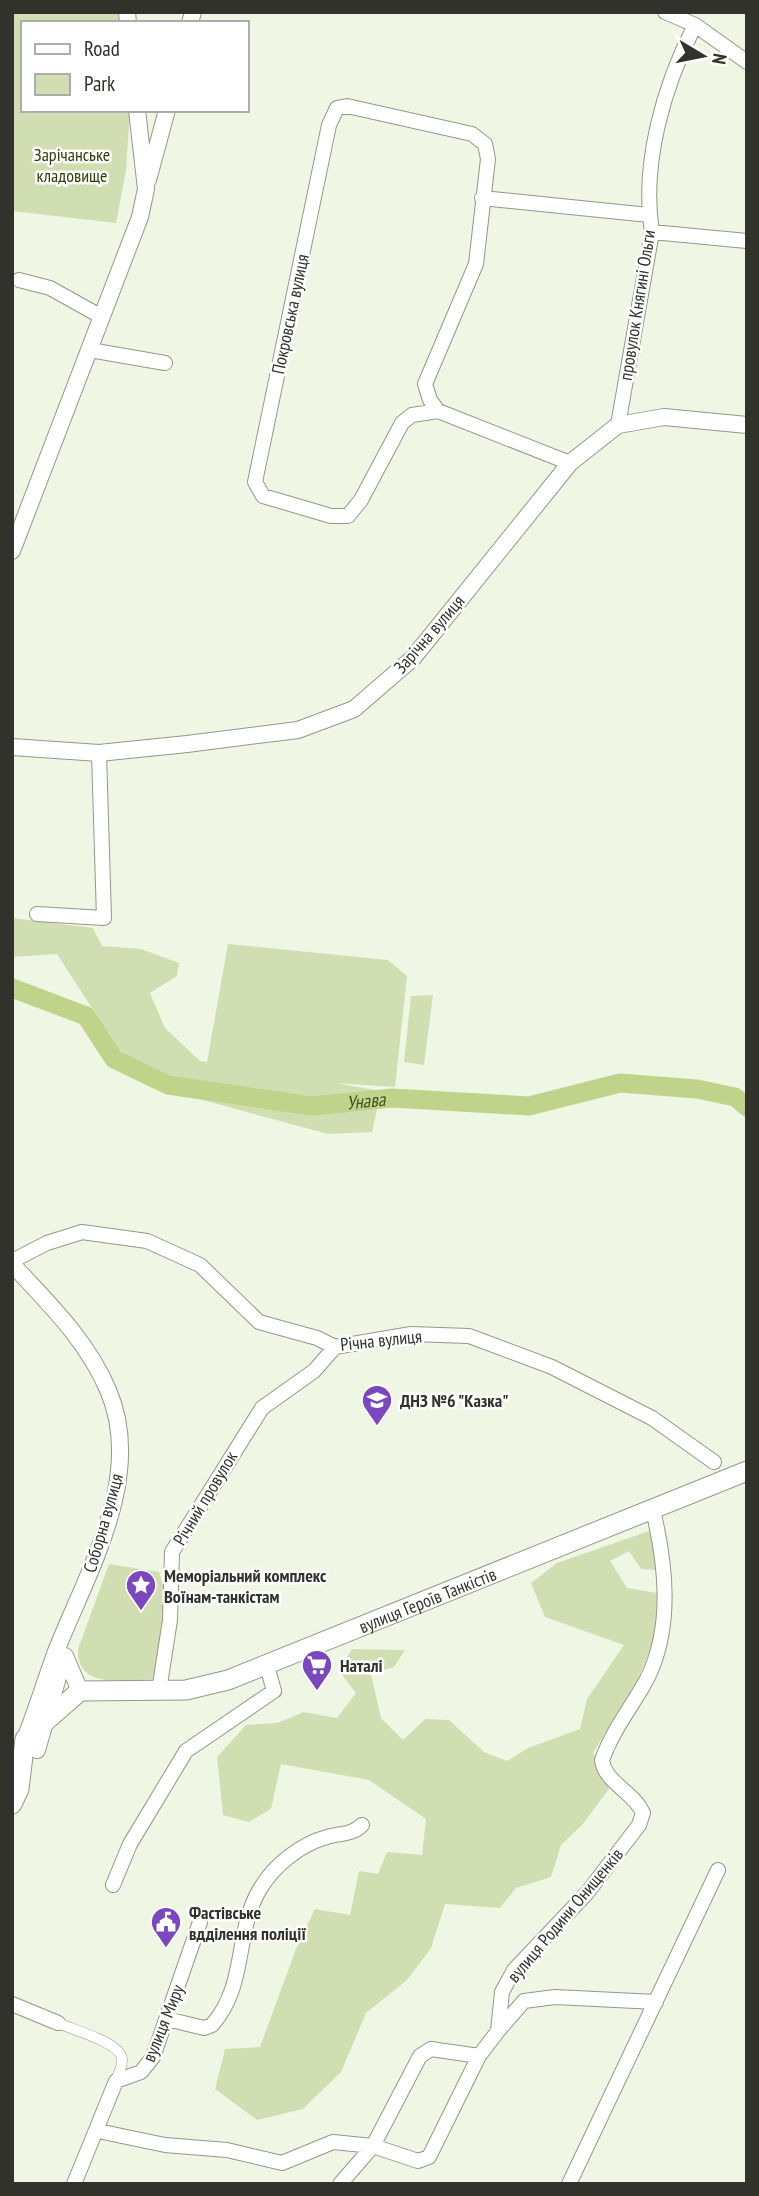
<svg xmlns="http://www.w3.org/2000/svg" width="759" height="2196" font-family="'PT Sans Narrow',sans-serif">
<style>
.green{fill:#d1deb1}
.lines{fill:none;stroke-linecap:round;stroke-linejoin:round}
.river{stroke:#c0d38b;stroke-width:19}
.pedestrian-casing{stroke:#939888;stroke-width:11}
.minor-casing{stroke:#939888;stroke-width:16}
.tertiary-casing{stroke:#939888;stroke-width:18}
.secondary-casing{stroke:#939888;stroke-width:21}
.pedestrian{stroke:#fff;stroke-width:10}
.minor{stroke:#fff;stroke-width:14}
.tertiary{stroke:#fff;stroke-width:16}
.secondary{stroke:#fff;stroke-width:19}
.labels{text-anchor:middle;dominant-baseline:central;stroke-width:5;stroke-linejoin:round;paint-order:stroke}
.park-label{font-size:18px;fill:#333d06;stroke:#fff}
.street-label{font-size:18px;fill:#30322b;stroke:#fff}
.poi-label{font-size:18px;font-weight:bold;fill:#30322b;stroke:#fff;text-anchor:start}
.water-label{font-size:19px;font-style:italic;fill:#434f1a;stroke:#fff}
</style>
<rect width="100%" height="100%" fill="#f0f6e4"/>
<!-- green -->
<path class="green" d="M12,12H118L119,23H23V110H130L126,170L116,223L12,211Z
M12,918L93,928L102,946L141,949L179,963L177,976L150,993L165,1028L200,1061L207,1062L228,944L388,960L407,976L395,1087L335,1083L381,1091L372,1132L328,1134L184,1095L119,1050L57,954L12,957Z
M433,995L424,1065L404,1062L411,996Z
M652,1530L658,1570L641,1569L629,1551L610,1561L627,1588L657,1593L655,1637L638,1679L593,1753L609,1789L582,1825L561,1845L551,1877L516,1888L500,1908L445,1904L431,1948L407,1980L366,2013L341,2072L303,2109L257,2120L215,2089L225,2049L260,2047L296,1949L315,1909L350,1915L359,1871L378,1874L387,1852L422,1855L426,1819L369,1780L281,1764L271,1809L249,1822L223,1815L217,1757L246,1725L277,1723L304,1712L337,1718L356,1693L339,1671L352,1649L405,1650L394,1667L371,1674L381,1718L403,1740L425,1719L449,1720L484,1752L507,1761L528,1748L580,1729L587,1699L624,1645L545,1617L531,1583L557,1563Z
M109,1564L159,1572L167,1598L156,1679C127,1680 76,1691 78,1649Z"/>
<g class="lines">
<!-- river -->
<path class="river" id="s1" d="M12,988L86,1016L114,1059L168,1085L312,1106L392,1098L529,1106L620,1083L697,1089L735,1097L747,1107"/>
<!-- pedestrian casing -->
<g class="pedestrian-casing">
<path id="pedestrian" d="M58,2023C73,2030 120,2042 122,2059C123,2066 118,2074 116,2081"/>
</g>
<!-- minor casing -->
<g class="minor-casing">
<path id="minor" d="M665,12L695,25L747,62
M347,106L472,134L485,144L488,159L476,264L425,384L430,400L438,411L412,415L402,423L361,500L348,516H331L263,496L255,482L329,125L337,108Z
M482,198L649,215
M652,232L747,241
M19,280L50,288L102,317
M90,350L165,363
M438,411L570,463
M618,425L652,232C641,164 664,85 695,25
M37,914L104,918L99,753
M12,1261L47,1243L82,1232L147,1241L200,1265L259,1322L317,1338L335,1347L411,1334L469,1336L552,1367L652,1418L714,1462
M159,1691L170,1620L172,1552L262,1408L314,1371L335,1347
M113,1885L130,1844L186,1751L274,1691L267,1666
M12,2004L58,2023
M167,2019L204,2028L212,2025C248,1984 234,1932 260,1889C274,1865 301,1844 327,1837C340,1833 352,1835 362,1825
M498,2031L524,2001L555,1997L656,2002
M98,2131L165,2145L227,2150L282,2163L333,2142L373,2146L418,2161L429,2157L479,2056L498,2031L502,1992L514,1970L587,1893L639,1825L643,1813C634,1792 605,1783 602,1760C613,1729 632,1707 647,1679C673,1627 666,1565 653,1510
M74,2184L116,2081L141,2072L153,2057L200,1922
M340,2184L373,2146L420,2056L431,2049L479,2056
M569,2184L718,1870"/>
</g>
<!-- tertiary casing -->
<g class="tertiary-casing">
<path id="tertiary" d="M127,12L128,23
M190,23L193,12
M148,180L167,110
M12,551L140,217L146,189L137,110
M12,747L99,753L187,744L298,730L354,709L413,658L570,463L618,425L664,417L747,425
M12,1264C48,1303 87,1340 108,1390C146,1477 86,1574 55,1654C45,1682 36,1711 25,1739
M65,1656L80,1691
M37,1750L61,1667"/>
</g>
<!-- secondary casing -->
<g class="secondary-casing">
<g id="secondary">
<path id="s2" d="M12,1804L19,1789L25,1739L80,1691L186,1690L228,1680L747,1471"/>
</g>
</g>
<!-- pedestrian -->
<use href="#pedestrian" class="pedestrian"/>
<!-- minor -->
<use href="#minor" class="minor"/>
<!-- tertiary -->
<use href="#tertiary" class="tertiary"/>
<!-- secondary -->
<use href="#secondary" class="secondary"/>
</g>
<!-- icons -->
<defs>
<g id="school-pin" transform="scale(1.575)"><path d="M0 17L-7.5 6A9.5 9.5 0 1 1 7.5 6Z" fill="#7b47be" stroke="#fff"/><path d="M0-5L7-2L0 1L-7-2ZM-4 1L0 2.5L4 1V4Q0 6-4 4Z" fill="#fff"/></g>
<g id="sight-pin" transform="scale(1.575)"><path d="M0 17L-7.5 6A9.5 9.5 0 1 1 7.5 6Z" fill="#7b47be" stroke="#fff"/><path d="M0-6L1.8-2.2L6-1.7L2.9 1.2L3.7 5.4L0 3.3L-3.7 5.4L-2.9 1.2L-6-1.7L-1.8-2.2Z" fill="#fff"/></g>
<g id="supermarket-pin" transform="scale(1.575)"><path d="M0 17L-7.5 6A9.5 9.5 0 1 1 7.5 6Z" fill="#7b47be" stroke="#fff"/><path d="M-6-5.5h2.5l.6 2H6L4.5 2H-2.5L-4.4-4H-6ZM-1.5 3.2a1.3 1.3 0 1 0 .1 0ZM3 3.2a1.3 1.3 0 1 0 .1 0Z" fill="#fff"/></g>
<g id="civic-pin" transform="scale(1.575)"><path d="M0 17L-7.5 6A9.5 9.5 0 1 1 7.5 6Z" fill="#7b47be" stroke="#fff"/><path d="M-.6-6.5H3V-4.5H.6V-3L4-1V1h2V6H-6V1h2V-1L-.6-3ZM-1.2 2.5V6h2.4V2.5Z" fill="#fff"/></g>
</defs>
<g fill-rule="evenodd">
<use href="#school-pin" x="377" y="1400"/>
<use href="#sight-pin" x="141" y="1585"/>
<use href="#supermarket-pin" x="317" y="1665"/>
<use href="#civic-pin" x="166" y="1922"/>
</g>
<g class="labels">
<!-- park labels -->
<g class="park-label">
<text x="72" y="154">Зарічанське<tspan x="72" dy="21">кладовище</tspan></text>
</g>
<!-- street labels -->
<g class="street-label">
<text transform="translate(637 305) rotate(-81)">провулок Княгині Ольги</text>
<text transform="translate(290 314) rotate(-78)">Покровська вулиця</text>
<text transform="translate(429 634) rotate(-49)">Зарічна вулиця</text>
<text transform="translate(381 1340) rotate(-6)">Річна вулиця</text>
<text transform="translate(205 1498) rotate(-59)">Річний провулок</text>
<text transform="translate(103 1523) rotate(-74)">Соборна вулиця</text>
<text stroke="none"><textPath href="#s2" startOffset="504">вулиця Героїв Танкістів</textPath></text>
<text transform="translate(565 1915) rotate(-50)">вулиця Родини Онищенків</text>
<text transform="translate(163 2023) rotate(-68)">вулиця Миру</text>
</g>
<!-- poi labels -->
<g class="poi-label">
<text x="400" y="1400">ДНЗ №6 "Казка"</text>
<text x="164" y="1575">Меморіальний комплекс<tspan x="164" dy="21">Воїнам-танкістам</tspan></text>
<text x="340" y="1665">Наталі</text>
<text x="189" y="1912">Фастівське<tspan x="189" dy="21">вдділення поліції</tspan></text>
</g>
<!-- water labels -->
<g class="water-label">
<text stroke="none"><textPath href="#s1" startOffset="390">Унава</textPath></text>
</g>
</g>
<!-- border -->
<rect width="759" height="2196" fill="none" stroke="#30322b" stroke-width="28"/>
<!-- legend -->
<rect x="21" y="21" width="228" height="91" fill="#ffffff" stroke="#acadaa" stroke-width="2"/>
<rect x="35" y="44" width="35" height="10" fill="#ffffff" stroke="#acadaa" stroke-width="2"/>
<text x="84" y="56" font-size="21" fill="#30322b">Road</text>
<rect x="35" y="74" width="35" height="21" fill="#d1deb1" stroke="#acadaa" stroke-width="2"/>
<text x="84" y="91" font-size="21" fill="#30322b">Park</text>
<!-- north arrow -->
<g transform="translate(703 56) rotate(100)" stroke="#ffffff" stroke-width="5" paint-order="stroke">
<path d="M0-5L12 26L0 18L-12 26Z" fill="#30322b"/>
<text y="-10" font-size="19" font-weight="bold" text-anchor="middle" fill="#30322b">N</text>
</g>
</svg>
